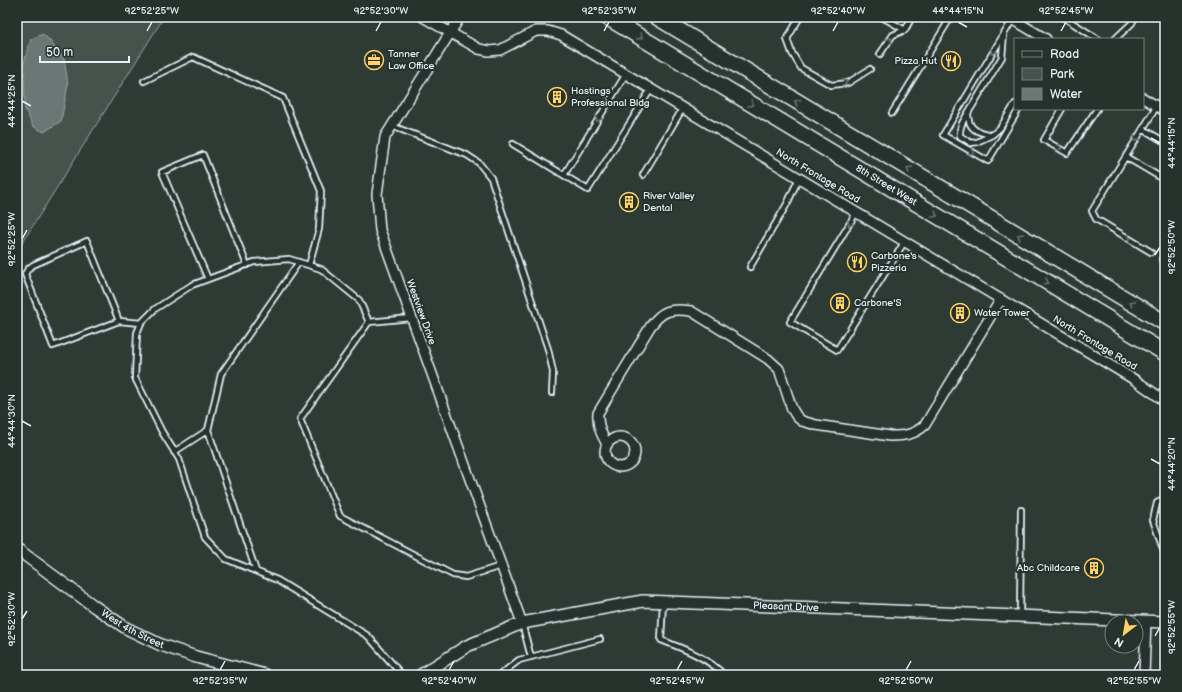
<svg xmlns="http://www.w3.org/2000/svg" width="1182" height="692" font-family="'Balsamiq Sans',sans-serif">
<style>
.green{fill:#45524e;stroke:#96a2a3}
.water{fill:#6b7775;stroke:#9da8a9}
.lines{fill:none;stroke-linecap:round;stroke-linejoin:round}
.service-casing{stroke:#e8f1f8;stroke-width:8}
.minor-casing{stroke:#e8f1f8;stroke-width:12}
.tertiary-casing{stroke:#e8f1f8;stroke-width:14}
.trunk-casing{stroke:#e8f1f8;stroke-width:18}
.service{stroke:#26332d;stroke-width:4.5}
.minor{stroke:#26332d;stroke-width:9}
.tertiary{stroke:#26332d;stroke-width:11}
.trunk{stroke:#26332d;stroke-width:15}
.oneway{stroke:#6a7674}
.ticks{fill:none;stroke:#e8f1f8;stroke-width:1.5}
.labels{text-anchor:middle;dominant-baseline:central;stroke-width:4;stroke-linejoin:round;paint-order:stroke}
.poi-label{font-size:10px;fill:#e8f1f8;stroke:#26332d;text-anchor:start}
.street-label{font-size:10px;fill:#e8f1f8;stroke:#26332d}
.neatline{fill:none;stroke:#e8f1f8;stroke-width:1.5}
.ticks-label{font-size:10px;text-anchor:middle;fill:#e8f1f8}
</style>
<rect width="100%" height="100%" fill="#2e3b35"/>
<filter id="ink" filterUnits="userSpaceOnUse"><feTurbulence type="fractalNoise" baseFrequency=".025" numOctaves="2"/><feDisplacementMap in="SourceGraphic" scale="8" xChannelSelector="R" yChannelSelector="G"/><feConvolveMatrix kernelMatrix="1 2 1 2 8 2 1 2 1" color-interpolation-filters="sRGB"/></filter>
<g filter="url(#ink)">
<!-- green -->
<path class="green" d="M17,17H164L17,251Z"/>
<!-- water -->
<path class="water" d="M43,34L50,41L64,59L68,84L61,121L44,132L33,126L25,109L24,62L31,39Z"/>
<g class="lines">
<!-- service casing -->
<g class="service-casing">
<path id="service" d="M800,17L787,39L792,53L801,68L831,85L848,83L870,69
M882,17L905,30
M1063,17L1098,39
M1013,19L943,135L988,161L1019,109
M1004,34L1002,57L968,113C968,130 977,132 992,135L1000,128L1015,104
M1115,39L1132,23L1135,17
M880,54L893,35L905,30L912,17
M144,81L193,57L283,98L321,191L319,229L309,265
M1062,109L1044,140L1067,153L1097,109
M892,113L951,17
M968,113C963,121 959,127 960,136L971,143L977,142L992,135
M392,126L467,155L479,163L491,178L548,349L553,372L552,393
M1143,129L1165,142
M513,144L588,190L651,89
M1126,157L1165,180
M564,175L626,74
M643,175L683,108
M856,213L790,322L837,350L905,241
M1151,252L1096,219L1092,211L1157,106
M1162,259L1165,260
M750,267L787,204L799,178
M208,279L162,172L203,155L247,265
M119,321L87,241L33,265L28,269L25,274L53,346L119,321L141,323
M369,322L300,419L340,516L453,575L466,577L501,566
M208,430L221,374L299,262
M174,452L208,430L256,571
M1165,497L1157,503L1153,520L1165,555
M663,602L661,640C684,649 707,657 724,675
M1020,616L1021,510
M522,623L531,657
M402,675L368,636L277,580L226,559L205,537L179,459L162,432L135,378L137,333L141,323L155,309L192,285L254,262L289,259L321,269L359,300L369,322L411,318
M500,675L519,660L600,639"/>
</g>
<!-- minor casing -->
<g class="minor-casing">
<path id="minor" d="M423,17L479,49L489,51L500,50L536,31H548L561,35L1135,380L1165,401
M460,17L385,137L377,194L380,230L522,623
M1009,17L1046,39
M1143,98L1165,111
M605 452a15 15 0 1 1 30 0a15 15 0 1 1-30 0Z
M607,444C601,434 597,425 598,413L650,327C662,310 671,308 691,311L768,359L779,369L792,409L797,417L802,421L816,425L890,436C904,436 914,435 925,425L1001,299
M1144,675L1146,621"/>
</g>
<!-- tertiary casing -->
<g class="tertiary-casing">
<g id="tertiary">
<path id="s1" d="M17,549L95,607L126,628L161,645L196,657L265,675"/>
<path id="s2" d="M421,675L467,646L522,623L643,601L1165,622"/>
</g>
</g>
<!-- trunk casing -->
<g class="trunk-casing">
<g id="trunk">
<path id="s3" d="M607,17L1165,353"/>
<path d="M657,17L1165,323"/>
</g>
</g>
<!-- service -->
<use href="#service" class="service"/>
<!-- minor -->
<use href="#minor" class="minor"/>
<!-- tertiary -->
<use href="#tertiary" class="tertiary"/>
<!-- trunk -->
<use href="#trunk" class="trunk"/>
</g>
<!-- one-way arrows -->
<defs><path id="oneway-chevron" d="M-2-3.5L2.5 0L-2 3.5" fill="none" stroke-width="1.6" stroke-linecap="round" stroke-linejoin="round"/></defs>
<g class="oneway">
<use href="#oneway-chevron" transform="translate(640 37) rotate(31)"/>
<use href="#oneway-chevron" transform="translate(890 40) rotate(-51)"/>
<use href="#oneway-chevron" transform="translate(993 52) rotate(121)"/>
<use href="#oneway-chevron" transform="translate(845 82) rotate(-15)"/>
<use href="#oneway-chevron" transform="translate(797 102) rotate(-149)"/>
<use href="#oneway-chevron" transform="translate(751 104) rotate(31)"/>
<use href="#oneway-chevron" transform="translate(598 119) rotate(121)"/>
<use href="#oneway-chevron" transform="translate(1136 139) rotate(121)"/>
<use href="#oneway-chevron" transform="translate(1059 148) rotate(29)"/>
<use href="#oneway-chevron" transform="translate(972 152) rotate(30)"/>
<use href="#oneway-chevron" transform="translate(909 169) rotate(-149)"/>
<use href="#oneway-chevron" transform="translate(935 215) rotate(31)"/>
<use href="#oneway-chevron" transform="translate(850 224) rotate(121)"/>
<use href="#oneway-chevron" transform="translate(1020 236) rotate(-149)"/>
<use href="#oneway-chevron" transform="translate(1128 238) rotate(31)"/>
<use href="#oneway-chevron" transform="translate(1046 282) rotate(31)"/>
<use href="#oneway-chevron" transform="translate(1132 303) rotate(-149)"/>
</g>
</g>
<!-- ticks -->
<path class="ticks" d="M958,22L967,27M147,31L152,22M376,31L381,22M604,31L609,22M833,31L838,22M1061,31L1066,22M22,101L31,106M1151,138L1160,143M22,239L27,230M1155,255L1160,247M22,421L31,426M1151,459L1160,464M22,619L27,611M1155,636L1160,627M220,670L225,661M449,670L454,661M677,670L682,661M906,670L911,661M1134,670L1139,661"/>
<!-- icons -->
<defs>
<g id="office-ring" transform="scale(1)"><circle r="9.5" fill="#26332d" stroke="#ffd166" stroke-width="1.5"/><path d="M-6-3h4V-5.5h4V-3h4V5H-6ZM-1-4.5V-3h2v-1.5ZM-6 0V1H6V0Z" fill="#ffd166"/></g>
<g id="restaurant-ring" transform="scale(1)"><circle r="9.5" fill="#26332d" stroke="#ffd166" stroke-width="1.5"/><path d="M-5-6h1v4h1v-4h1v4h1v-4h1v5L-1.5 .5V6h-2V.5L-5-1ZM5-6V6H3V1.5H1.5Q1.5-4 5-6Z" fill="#ffd166"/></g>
<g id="building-ring" transform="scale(1)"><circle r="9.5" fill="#26332d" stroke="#ffd166" stroke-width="1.5"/><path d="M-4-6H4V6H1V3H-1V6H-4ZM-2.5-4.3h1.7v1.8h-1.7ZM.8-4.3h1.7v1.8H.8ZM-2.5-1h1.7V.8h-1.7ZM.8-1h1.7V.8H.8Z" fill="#ffd166"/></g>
</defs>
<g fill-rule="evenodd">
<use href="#office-ring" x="374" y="60"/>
<use href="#restaurant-ring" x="951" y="61"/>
<use href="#building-ring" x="557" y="97"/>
<use href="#building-ring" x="629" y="202"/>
<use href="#restaurant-ring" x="857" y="262"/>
<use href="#building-ring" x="840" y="303"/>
<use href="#building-ring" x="960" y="313"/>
<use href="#building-ring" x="1094" y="568"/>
</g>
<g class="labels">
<!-- poi labels -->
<g class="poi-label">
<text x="388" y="54">Tanner<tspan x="388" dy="12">Law Office</tspan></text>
<text x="937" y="61" text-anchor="end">Pizza Hut</text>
<text x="571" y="91">Hastings<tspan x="571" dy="12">Professional Bldg</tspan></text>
<text x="643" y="196">River Valley<tspan x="643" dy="12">Dental</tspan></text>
<text x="871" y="256">Carbone's<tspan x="871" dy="12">Pizzeria</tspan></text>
<text x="854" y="303">Carbone'S</text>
<text x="974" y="313">Water Tower</text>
<text x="1080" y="568" text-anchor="end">Abc Childcare</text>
</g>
<!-- street labels -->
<g class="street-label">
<text transform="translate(818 176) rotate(31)">North Frontage Road</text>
<text stroke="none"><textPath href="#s3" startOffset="326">8th Street West</textPath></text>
<text transform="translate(421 312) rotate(70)">Westview Drive</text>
<text transform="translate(1095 343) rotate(31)">North Frontage Road</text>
<text stroke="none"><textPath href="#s2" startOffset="380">Pleasant Drive</textPath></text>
<text stroke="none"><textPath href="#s1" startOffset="141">West 4th Street</textPath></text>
</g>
</g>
<!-- margin -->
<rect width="1182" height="692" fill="none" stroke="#26332d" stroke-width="44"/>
<!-- legend -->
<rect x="1014" y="38" width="130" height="72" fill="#26332d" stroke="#747f7e"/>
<rect x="1022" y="51" width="20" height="6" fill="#26332d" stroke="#747f7e"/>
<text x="1050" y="58" font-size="12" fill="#e8f1f8">Road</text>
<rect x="1022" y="68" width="20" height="12" fill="#45524e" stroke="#747f7e"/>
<text x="1050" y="78" font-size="12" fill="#e8f1f8">Park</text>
<rect x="1022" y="88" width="20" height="12" fill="#6b7775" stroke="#747f7e"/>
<text x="1050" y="98" font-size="12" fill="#e8f1f8">Water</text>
<!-- north arrow -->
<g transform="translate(1124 634) rotate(211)"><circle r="19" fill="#26332d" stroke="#747f7e"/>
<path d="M0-3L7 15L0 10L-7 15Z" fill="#ffd166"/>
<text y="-6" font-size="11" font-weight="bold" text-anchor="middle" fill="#e8f1f8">N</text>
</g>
<!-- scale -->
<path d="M40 56v6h89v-6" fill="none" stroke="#e8f1f8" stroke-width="2"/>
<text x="46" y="56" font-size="12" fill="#e8f1f8" stroke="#26332d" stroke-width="3" paint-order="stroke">50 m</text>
<rect x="22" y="22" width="1138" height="648" class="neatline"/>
<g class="ticks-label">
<text x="152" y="14">92°52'25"W</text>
<text x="381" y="14">92°52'30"W</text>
<text x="609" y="14">92°52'35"W</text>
<text x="838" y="14">92°52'40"W</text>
<text x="958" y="14">44°44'15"N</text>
<text x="1066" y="14">92°52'45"W</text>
<text transform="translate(11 101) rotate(-90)" y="4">44°44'25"N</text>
<text transform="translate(1171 143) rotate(-90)" y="4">44°44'15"N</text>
<text transform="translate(11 239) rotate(-90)" y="4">92°52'25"W</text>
<text transform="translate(1171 247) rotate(-90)" y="4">92°52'50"W</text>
<text transform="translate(11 421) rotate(-90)" y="4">44°44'30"N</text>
<text transform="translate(1171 464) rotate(-90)" y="4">44°44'20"N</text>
<text transform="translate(11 619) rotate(-90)" y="4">92°52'30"W</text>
<text transform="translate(1171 627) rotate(-90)" y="4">92°52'55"W</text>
<text x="220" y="684">92°52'35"W</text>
<text x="449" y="684">92°52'40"W</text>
<text x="677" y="684">92°52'45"W</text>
<text x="906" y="684">92°52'50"W</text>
<text x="1134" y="684">92°52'55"W</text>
</g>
</svg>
